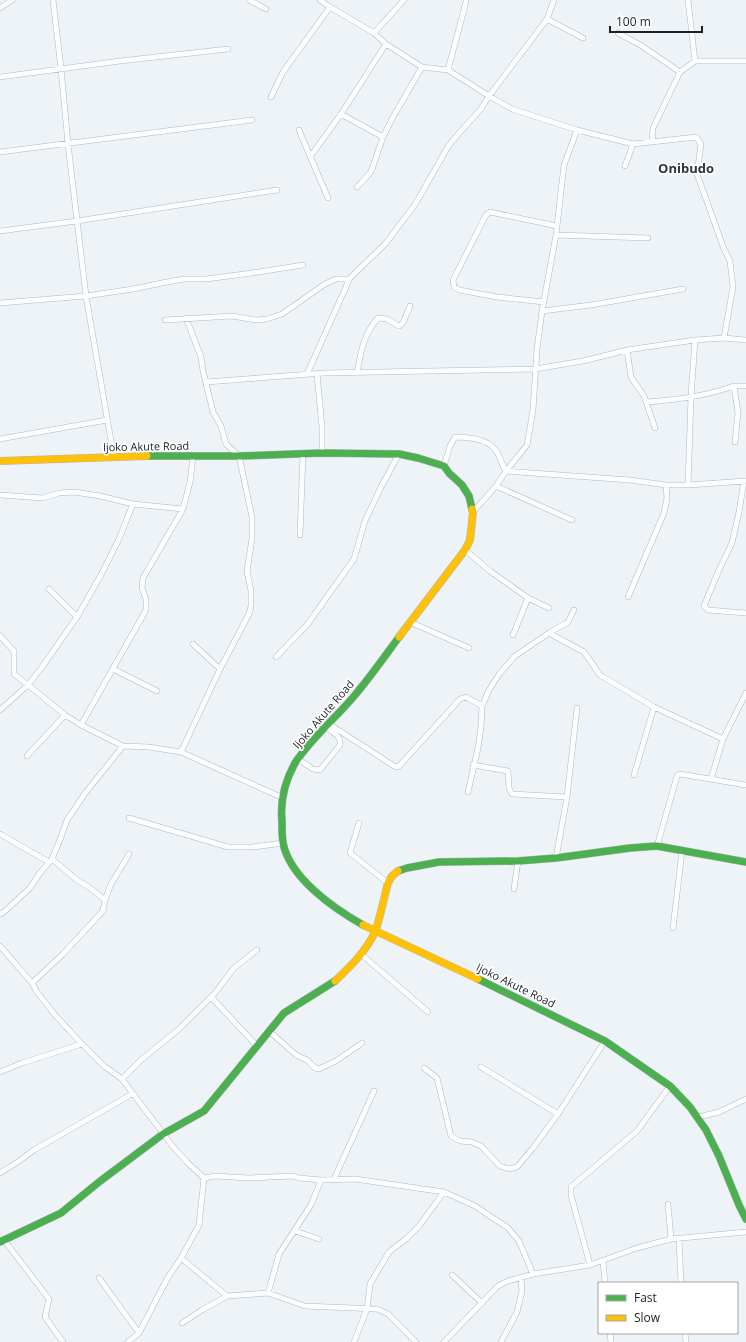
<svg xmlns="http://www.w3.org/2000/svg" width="746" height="1342" font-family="'Open Sans',sans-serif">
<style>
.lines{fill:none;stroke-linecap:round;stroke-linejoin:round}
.street-casing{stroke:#b3b7ba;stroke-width:6}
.fast-casing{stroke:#b3b7ba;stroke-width:8}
.slow-casing{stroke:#b3b7ba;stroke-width:8}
.street{stroke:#fcfdfe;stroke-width:5}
.fast{stroke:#4caf50;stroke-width:7}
.slow{stroke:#ffc107;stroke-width:7}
.labels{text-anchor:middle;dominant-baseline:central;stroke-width:3.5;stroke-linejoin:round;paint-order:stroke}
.street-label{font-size:11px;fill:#1c2022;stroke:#fff}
.quarter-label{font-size:13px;font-weight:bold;fill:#2d343a;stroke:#fff}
</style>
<rect width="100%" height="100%" fill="#eef3f7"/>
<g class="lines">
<!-- street casing -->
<g class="street-casing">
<path id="street" d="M53,0L61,68L68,144L86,296L114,458
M249,0L266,9
M320,0L330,7L374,33L386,44L422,67L448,70L489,96L512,109L577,130L633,144L696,137L701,144L697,174L724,249L730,261L733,287L724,338
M688,0L695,61
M0,8L12,0
M547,19L583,38
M374,33L404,0
M618,33L642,46L680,72
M448,70L466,2
M0,77L120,61L228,49
M271,97L283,72L330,7
M341,114L383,137
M299,130L328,198
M652,142L653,128L680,72L695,61H746
M0,152L252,120
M310,157L341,114L386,44
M625,166L633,144
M357,187L371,172L383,137L393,117L422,67
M0,231L77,221L277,190
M556,235L648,238
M544,302L497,297L459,290L454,287L453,280L486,215L490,212L557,226
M0,303L86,296L133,289L167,282L184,279H206L252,273L303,265
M542,311L591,305L683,289
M165,320L232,316L256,320L267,319L282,314L325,284L336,279H349
M627,350L631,377L644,396L655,428
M357,373C361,352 363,335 378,318L387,319L399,326L403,323L410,306
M307,374L346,287L349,279L386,243L416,203L449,145L461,131L480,110L489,96L547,19L554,0
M317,374L322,427V453
M206,382L324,373L535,369L583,361L627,350L695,340L724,338L746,340
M647,402C677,400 706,396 734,386
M0,439L107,420
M735,442L738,413L734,386H746
M444,466L450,446L455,437C470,437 491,439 498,454C501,460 502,465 506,471
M506,471L630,480L666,485H688L746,481
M744,481L739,512L732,543L719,570L704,606L708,610L746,613
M688,485L691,397L695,340
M496,486L572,520
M0,495L43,498L59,493L74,492L100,496L133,504L183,509
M473,512L496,486L506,471L527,445L533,410L537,349L542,311L556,235L564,165L577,130
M300,535L303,453
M465,550L490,571L528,598L549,608
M49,589L77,617
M628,597L664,513L667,498L666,485
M410,622L469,648
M549,633L584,652L600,675L654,707L723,739
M513,635L528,598
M0,636L14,651V674L28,685L65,715L81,725L123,746L149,747L181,752L283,798
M193,644L220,669
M276,657L307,625L354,559L365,521L381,487L399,454
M113,669L157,691
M0,710L28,685L42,667L77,617L102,573L119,539L133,504
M329,724L394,766L398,767L401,764L460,699L466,697L482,706
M81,725L146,610V599L142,588L143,578L183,509L190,482L193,456
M181,752L220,669L249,614L251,606V591L247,571L252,539V517L239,456L226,444L221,426L213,412L203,371L201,357L186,318
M27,756L65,715
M298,759L313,769L320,770L340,745C342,736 332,732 326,727
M473,765L508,771L509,788L512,794L567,797
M634,775L654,707
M711,779L723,739L746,693
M468,792L478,748L481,727L482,706L489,690L500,673L515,656L549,633L568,622L574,610
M129,818L228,847H253L283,843
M359,823L350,853L388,883
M0,834L49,862
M657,846L677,776L680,774L746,785
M556,858L567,797L577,708
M52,859L77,880L90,888L105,900
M514,889L518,861
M0,914L4,912L30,888L40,873L52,859L61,837L67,820L86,792L123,746
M673,928L682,851
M0,946L32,983L37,992L55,1015L82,1044L104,1066L122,1079L174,1148L189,1164L204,1178
M361,954L428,1012
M32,983L62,955L103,911L105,900L111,884L129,854
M211,997L257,1046
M269,1031L296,1055L307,1060L315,1068L319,1069L336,1061L362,1043
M481,1067L558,1114
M424,1068L437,1078L451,1136L460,1141L472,1142L481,1146L500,1166L509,1169L517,1167L533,1148L558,1114L605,1041
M0,1072L22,1063L82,1044
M122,1079L141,1060L179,1029L215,993L234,968L257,950
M699,1117L719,1112L746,1099
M0,1173L19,1161L34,1150L132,1094
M204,1178L215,1176L248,1178L293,1176L299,1178L321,1180L355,1179L444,1192L475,1206L508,1228L519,1241L533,1274
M334,1179L374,1091
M668,1204L671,1239
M295,1231L319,1239
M679,1239L681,1283
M4,1240L49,1299L45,1317L63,1342
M181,1258L227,1296
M603,1261L605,1283
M590,1265L571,1195V1187L637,1131L670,1086
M452,1275L482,1303
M99,1278L139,1333
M268,1293L279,1254L311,1205L321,1180
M182,1323L202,1310L227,1296L268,1293L305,1306L377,1309L388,1314L416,1342
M610,1333L611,1342
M685,1333L686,1342
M128,1342L139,1333L167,1279L181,1258L199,1225L204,1178
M354,1342L367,1309L370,1284L389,1252L406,1239L419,1226L444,1192
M444,1342L498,1286L508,1281L533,1274L590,1265L637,1248L671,1239L746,1232
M501,1342L517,1312L522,1291L521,1278"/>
</g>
<!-- fast casing -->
<g class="fast-casing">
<path id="fast" d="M147,456H239L322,453L399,454L418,458L444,466L449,473L462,485L469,496L472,509
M398,871L407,868L439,862L518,861L556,858L630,848L657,846L746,862
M363,925C333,908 290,878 283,843C282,836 282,828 282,821C280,801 285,781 295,763C312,737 336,718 355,695C371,676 385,656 399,637
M478,979L605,1041L670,1086L690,1107L706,1130L719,1156L739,1205L746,1219
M0,1242L61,1213L99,1182L163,1134L204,1111L284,1013L335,981"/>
</g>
<!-- slow casing -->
<g class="slow-casing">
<path id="slow" d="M0,461L147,456
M399,637L465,550L470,540L473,512L472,509
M363,925L478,979
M335,981C351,966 366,951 375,932C380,919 384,897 388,883L392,876L398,871"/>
</g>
<!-- street -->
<use href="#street" class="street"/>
<!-- fast -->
<use href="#fast" class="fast"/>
<!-- slow -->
<use href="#slow" class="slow"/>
</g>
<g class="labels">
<!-- street labels -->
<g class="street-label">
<text transform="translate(146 446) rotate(-1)">Ijoko Akute Road</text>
<text transform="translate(323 714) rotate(-49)">Ijoko Akute Road</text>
<text transform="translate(516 985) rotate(26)">Ijoko Akute Road</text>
</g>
<!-- quarter labels -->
<g class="quarter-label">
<text x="686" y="168">Onibudo</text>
</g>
</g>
<!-- legend -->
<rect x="598" y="1282" width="140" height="52" fill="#ffffff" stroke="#a4a6a7"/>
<rect x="606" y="1295" width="20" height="6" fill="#4caf50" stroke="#a4a6a7"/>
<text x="634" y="1302" font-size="12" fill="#1c2022">Fast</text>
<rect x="606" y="1315" width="20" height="6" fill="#ffc107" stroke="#a4a6a7"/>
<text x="634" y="1322" font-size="12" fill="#1c2022">Slow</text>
<!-- scale -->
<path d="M610 26v6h92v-6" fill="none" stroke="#1c2022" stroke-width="2"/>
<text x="616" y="26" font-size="12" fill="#1c2022" stroke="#ffffff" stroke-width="3" paint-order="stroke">100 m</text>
</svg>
